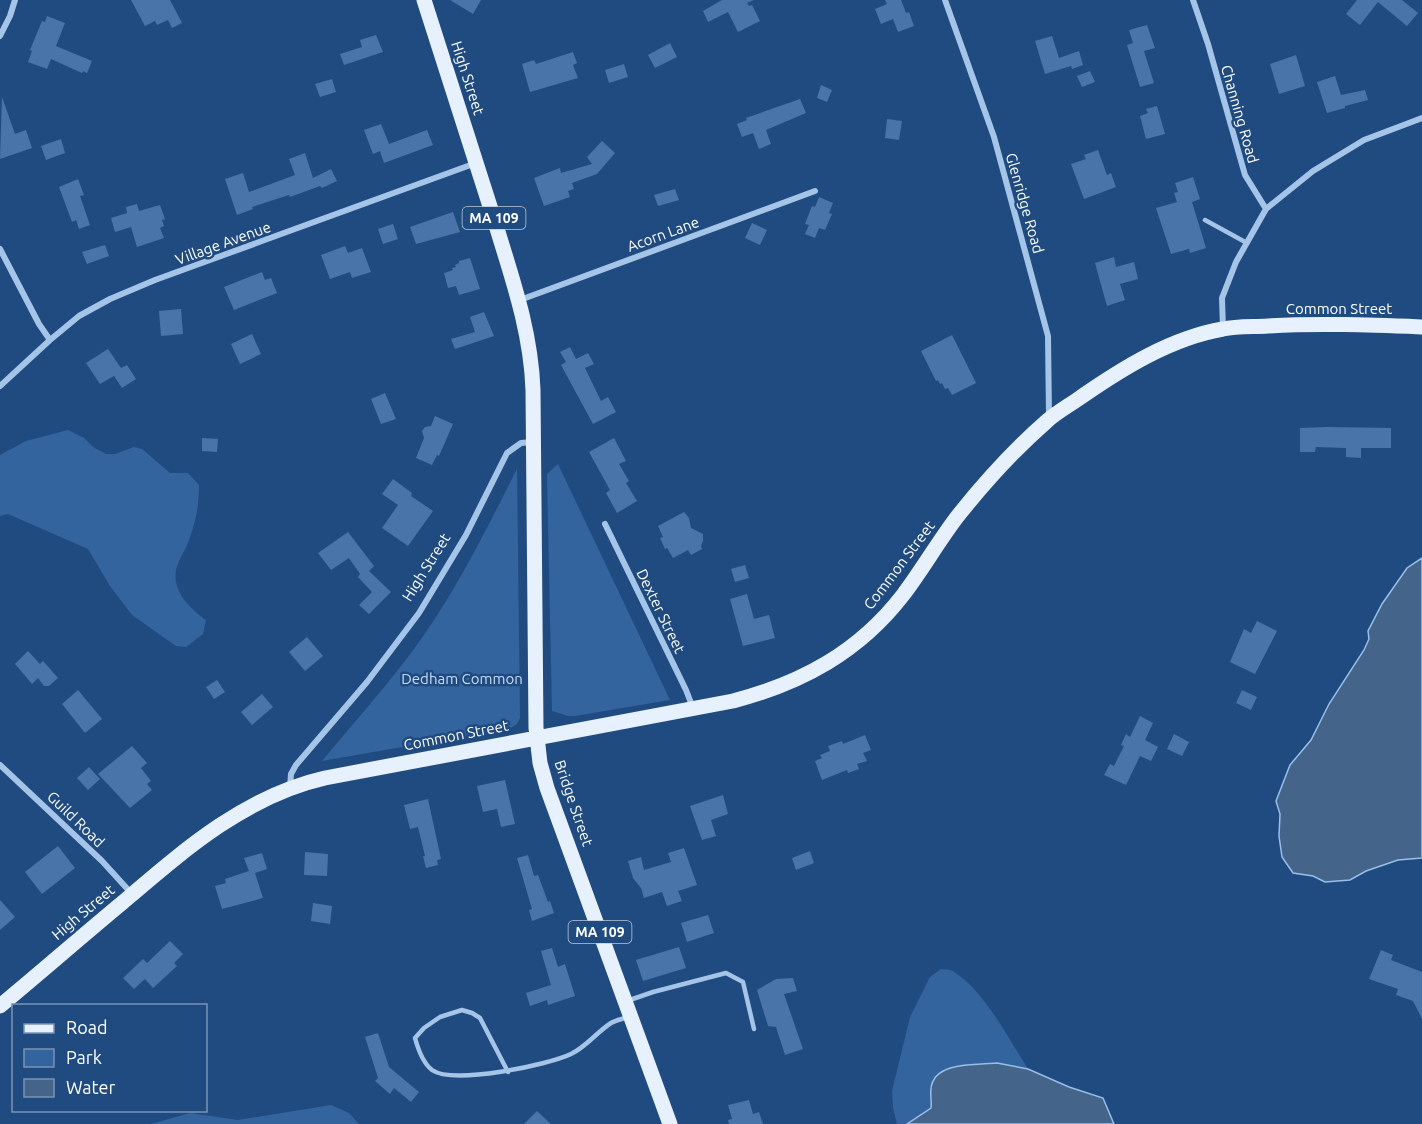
<svg xmlns="http://www.w3.org/2000/svg" width="1422" height="1124" font-family="Ubuntu,sans-serif">
<style>
.green{fill:#33649e}
.water{fill:#44648a;stroke:#98bfe9;stroke-width:1.5}
.building{fill:#4874a9}
.lines{fill:none;stroke-linecap:round;stroke-linejoin:round}
.lane{stroke:#a4c4e8;stroke-width:4.5}
.street{stroke:#a4c4e8;stroke-width:6}
.primary{stroke:#e7f0fd;stroke-width:15}
.labels{text-anchor:middle;dominant-baseline:central;stroke-width:5;stroke-linejoin:round;paint-order:stroke}
.shield{fill:#204b80;stroke:#bcc9d9;stroke-width:1.5}
.shield-label{font-size:14px;font-weight:bold;fill:#fff}
.street-label{font-size:15px;fill:#fff;stroke:#204b80}
.park-label{font-size:15px;fill:#c8def6;stroke:#204b80}
</style>
<rect width="100%" height="100%" fill="#204b80"/>
<!-- green -->
<path class="green" d="M68,430L84,438L93,447L106,454H115L134,447L142,449L170,473H188L199,485C199,505 196,521 189,540C186,550 178,560 176,570C172,592 191,609 206,620L203,634L186,647L176,646L132,615L110,586L88,549L8,514L0,516V455L26,441Z
M558,464L670,700L575,716H568L552,711L547,474Z
M517,469L520,718L517,724L511,728L322,761C362,713 405,666 438,614C468,567 492,518 517,469Z
M941,969C945,970 951,969 954,972C983,989 1010,1041 1028,1069L997,1063L953,1066L931,1089V1108L907,1124H897L893,1108L892,1091L910,1017L930,977Z
M331,1105L349,1113L359,1124H151L190,1113L238,1120Z"/>
<!-- water -->
<path class="water" d="M1422,558V858L1398,860L1366,871L1350,880L1325,882L1313,876L1293,873L1282,857L1279,836L1280,814L1276,801L1290,765L1311,740L1329,704L1364,650L1369,639L1368,631L1382,604L1407,568Z
M997,1063L1028,1069L1069,1087L1103,1098L1114,1124H907L931,1108C932,1102 930,1096 931,1089C933,1061 977,1065 997,1063Z"/>
<!-- building -->
<path class="building" d="M131,0H170L182,23L172,28L168,20L157,25L155,21L145,26Z
M450,0H481L473,14Z
M722,0H754L747,3L749,6L752,5L760,21L738,32L728,12L708,22L703,11Z
M885,0H901L906,13L909,12L914,26L898,32L893,19L881,24L875,9L887,4Z
M1357,0H1402L1418,13L1407,26L1378,2L1360,25L1346,14Z
M47,16L65,23L56,46L92,61L87,73L83,71L82,73L51,59L47,69L28,62L32,51L30,50L42,21L45,22Z
M1147,25L1155,48L1144,51L1154,83L1140,87L1127,45L1133,43L1129,30Z
M376,35L383,52L344,65L340,54L362,47L360,40Z
M1052,36L1059,58L1079,51L1083,65L1072,69L1071,66L1045,74L1035,41Z
M670,43L677,57L655,68L648,55Z
M573,52L577,63L573,65L578,78L530,92L522,64L534,60L536,64Z
M1296,55L1305,86L1279,94L1270,64Z
M624,64L628,77L609,83L605,70Z
M1090,71L1095,82L1082,87L1077,76Z
M1335,76L1341,95L1365,90L1368,100L1345,106V108L1327,113L1317,82Z
M332,79L336,92L320,97L315,84Z
M821,85L832,90L827,102L817,98Z
M2,97L15,134L26,130L32,148L0,159Z
M800,99L806,113L766,130L771,144L759,149L753,133L742,137L737,124L747,120L746,118Z
M1157,106L1165,134L1146,139L1140,116L1148,113L1146,109Z
M887,119L902,121L899,140L885,138Z
M381,124L389,144L427,130L433,145L384,163L380,151L373,154L364,130Z
M61,139L65,153L46,160L41,146Z
M602,141L615,153L597,174L572,183L574,189L568,191L570,197L544,206L534,178L560,168L561,173L592,164L587,157Z
M1098,150L1107,175L1111,173L1116,187L1084,199L1071,164L1086,159L1084,155Z
M305,153L313,178L331,169L337,181L322,188L320,186L290,197L289,195L252,207L253,209L237,215L225,179L243,173L249,192L295,175L289,159Z
M1193,177L1200,199L1192,202L1206,248L1190,253L1189,249L1171,254L1156,208L1177,202L1174,193L1178,192L1175,183Z
M78,179L84,195L80,196L90,225L79,229L76,220L72,222L59,187Z
M675,189L679,200L658,206L654,195Z
M819,197L833,203L829,213L832,214L825,230L819,228L815,238L805,234L809,225L805,224L812,206L815,207Z
M137,204L139,211L160,205L165,219L162,220L164,226L160,228L164,238L137,247L131,227L115,232L111,218L127,213L126,207Z
M453,212L460,232L416,244L410,227Z
M752,223L767,230L760,245L745,238Z
M393,224L398,239L383,244L378,229Z
M105,245L109,256L87,264L82,252Z
M345,246L348,253L362,248L371,272L352,278L350,272L330,279L321,255Z
M1114,257L1116,267L1134,262L1138,279L1120,284L1125,300L1107,306L1095,263Z
M470,258L480,289L459,295L456,286L448,288L444,273L453,270L452,268L456,267L455,265L459,263V261Z
M262,272L265,280L271,278L277,293L234,310L224,287Z
M181,309L183,334L161,336L159,311Z
M484,312L494,336L455,349L451,339L475,332L470,317Z
M252,334L261,354L240,364L231,344Z
M952,335L976,383L952,395L948,388L945,389L942,383L940,384L938,380L936,381L921,351Z
M570,347L576,359L588,353L594,364L585,368L601,401L608,397L616,412L593,424L561,365L566,362L560,352Z
M108,349L121,368L127,365L136,379L122,388L114,376L100,384L86,363Z
M385,393L396,419L381,424L371,399Z
M435,416L453,424L439,456L437,455L432,465L416,458L424,438L422,431L425,427L431,426Z
M1328,427L1391,428V448H1361V458L1346,457V448L1316,447L1315,452H1300V428Z
M202,438L218,439L217,452L202,451Z
M614,438L626,461L619,464L629,481L626,483L637,501L617,513L606,493L610,490L589,452Z
M393,479L412,493L411,496L433,511L408,546L382,528L398,505L382,494Z
M684,512L689,518L691,528L703,534V541L701,546L702,549L691,555L688,550L673,558L667,548L665,549L660,538L663,537L658,526Z
M348,532L374,566L369,571L391,592L369,614L359,605L372,592L358,577L360,574L349,558L331,570L318,553Z
M745,565L749,578L735,582L731,569Z
M747,594L754,619L769,615L775,638L743,646L730,599Z
M1257,621L1277,631L1255,674L1230,662L1244,629L1251,633Z
M307,637L323,656L305,671L289,652Z
M28,651L40,664L43,661L58,678L49,686H44L38,678L32,684L15,664Z
M217,680L225,692L214,699L206,687Z
M78,690L102,719L85,733L62,704Z
M1242,690L1257,697L1251,710L1236,703Z
M262,694L273,707L252,725L241,712Z
M1140,716L1153,723L1145,740L1158,747L1151,761L1140,756L1126,785L1104,775L1110,764L1114,766L1124,746L1121,745L1126,734L1130,737Z
M1174,734L1189,742L1182,756L1167,749Z
M865,735L871,750L863,753L867,761L857,764L859,769L848,773L847,770L822,780L815,761L822,758L820,755L830,751L828,746L842,741L843,744Z
M132,746L147,763L141,768L151,781L147,784L152,790L130,808L98,774Z
M89,767L100,779L88,790L77,778Z
M505,780L515,824L501,827L497,809L483,812L477,786Z
M723,795L728,814L711,820L716,836L702,840L690,806Z
M428,799L441,859L437,860L438,865L426,868L423,856H425L418,827L410,829L404,805Z
M58,846L75,868L42,894L25,872Z
M684,848L697,885L678,891L682,901L667,906L662,892L644,898L641,888L633,878L628,861L641,857L644,870L671,862L668,853Z
M810,851L814,863L796,870L792,858Z
M305,852L328,854L327,876L304,875Z
M262,853L267,869L255,873L263,898L222,909L215,886L226,883L225,879L249,871L244,858Z
M528,855L534,876L538,875L548,902L550,901L554,913L532,921L529,910L532,909L517,858Z
M0,900L15,917L0,930Z
M313,903L332,906L330,924L311,921Z
M708,915L714,933L687,942L681,923Z
M170,941L183,954L174,963L177,966L153,988L145,979L134,989L123,978L143,959L147,963Z
M679,947L686,968L643,981L636,960Z
M552,948L558,967L565,964L575,996L548,1005L547,1000L530,1006L526,993L551,985L541,951Z
M1381,950L1393,955L1391,960L1422,972V1019L1413,1001L1396,995L1398,989L1369,979Z
M793,978L797,991L784,994L803,1049L785,1055L776,1027L768,1026L757,990L776,979Z
M378,1033L389,1067L419,1092L411,1102L394,1088L390,1094L375,1081L378,1078L365,1037Z
M749,1100L753,1114L759,1112L763,1124H729L728,1120L732,1119L728,1105Z
M537,1111L551,1124H524Z"/>
<g class="lines">
<!-- lane -->
<path class="lane" d="M1205,220L1247,243
M627,1001L653,992L726,973L743,982L754,1029
M508,1072L480,1018L472,1013L462,1010L440,1017L424,1028L415,1038C418,1049 423,1063 432,1070C453,1085 548,1065 571,1054C586,1047 597,1032 611,1023C616,1020 623,1019 628,1017"/>
<!-- street -->
<path class="street" d="M945,0L994,137L1048,336L1049,416
M1193,0L1208,44L1245,175L1266,209L1236,262L1222,298L1223,329
M0,36L10,16L15,0
M1266,209L1313,171L1364,140L1422,118
M0,249L39,324L50,340
M520,300L815,191
M0,386L50,340L79,316L110,299L155,280L476,163
M605,524L686,690L693,708
M0,765L102,861L132,894
M290,787L291,774L296,765L367,682L419,613L466,535L507,453L521,443L533,442"/>
<!-- primary -->
<path class="primary" d="M424,0C448,74 472,148 495,222C512,278 531,331 533,390L536,728L540,763L547,788L670,1124
M0,1006C41,972 81,937 122,903C183,851 245,796 325,778L733,701C802,683 859,652 903,595C922,570 938,542 957,517C984,483 1015,449 1047,421C1057,412 1070,405 1081,397C1123,368 1171,338 1223,329C1237,326 1253,327 1268,326C1319,323 1370,325 1422,327"/>
</g>
<g class="labels">
<!-- shield labels -->
<g class="shield">
<rect x="462.5" y="207" width="63" height="22" rx="4.5"/>
<rect x="568.5" y="921" width="63" height="22" rx="4.5"/>
</g>
<g class="shield-label">
<text x="494" y="218">MA 109</text>
<text x="600" y="932">MA 109</text>
</g>
<!-- street labels -->
<g class="street-label">
<text transform="translate(468 78) rotate(72)">High Street</text>
<text transform="translate(1240 114) rotate(74)">Channing Road</text>
<text transform="translate(1025 203) rotate(74)">Glenridge Road</text>
<text transform="translate(663 234) rotate(-20)">Acorn Lane</text>
<text transform="translate(223 243) rotate(-20)">Village Avenue</text>
<text x="1339" y="308">Common Street</text>
<text transform="translate(899 565) rotate(-53)">Common Street</text>
<text transform="translate(426 567) rotate(-58)">High Street</text>
<text transform="translate(661 611) rotate(64)">Dexter Street</text>
<text transform="translate(456 735) rotate(-11)">Common Street</text>
<text transform="translate(574 803) rotate(71)">Bridge Street</text>
<text transform="translate(76 819) rotate(44)">Guild Road</text>
<text transform="translate(83 912) rotate(-40)">High Street</text>
</g>
<!-- park labels -->
<g class="park-label">
<text x="462" y="678">Dedham Common</text>
</g>
</g>
<!-- legend -->
<rect x="12" y="1004" width="195" height="108" fill="#204b80" stroke="#7993b3" stroke-width="1.5"/>
<rect x="24" y="1024" width="30" height="9" fill="#e7f0fd" stroke="#7993b3" stroke-width="1.5"/>
<text x="66" y="1034" font-size="18" fill="#ffffff">Road</text>
<rect x="24" y="1049" width="30" height="18" fill="#33649e" stroke="#7993b3" stroke-width="1.5"/>
<text x="66" y="1064" font-size="18" fill="#ffffff">Park</text>
<rect x="24" y="1079" width="30" height="18" fill="#44648a" stroke="#7993b3" stroke-width="1.5"/>
<text x="66" y="1094" font-size="18" fill="#ffffff">Water</text>
</svg>
